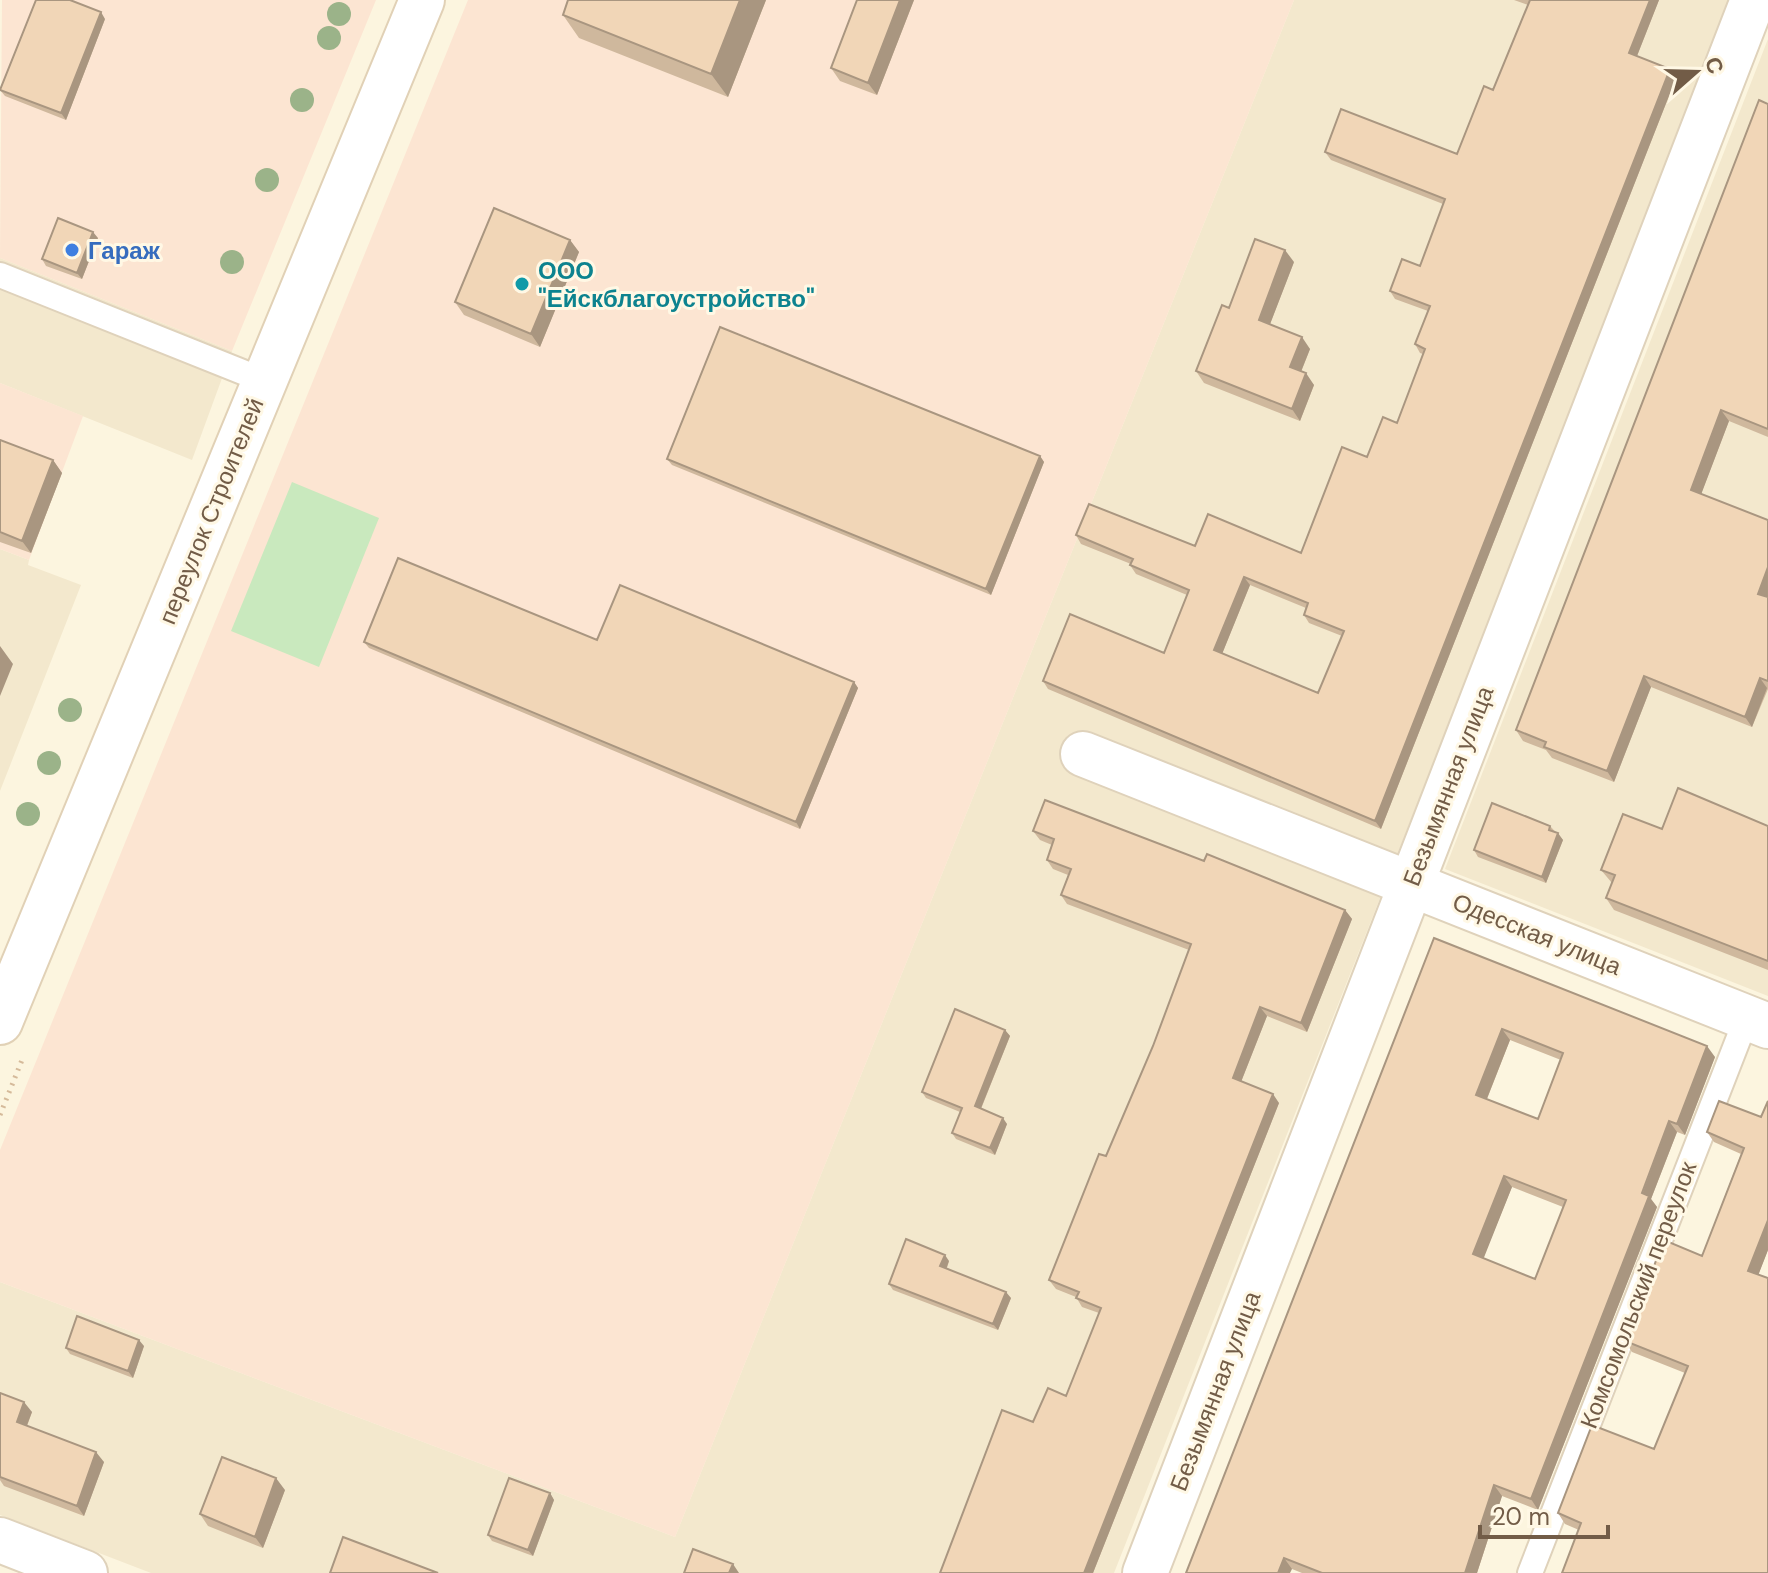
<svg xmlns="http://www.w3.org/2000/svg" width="1768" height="1573" font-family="'DM Sans',sans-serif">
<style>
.residential{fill:#f3e8cd}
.commercial{fill:#fce5d2}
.green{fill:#c9e9be}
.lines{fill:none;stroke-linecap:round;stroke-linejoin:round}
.lane-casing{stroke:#dfd2bb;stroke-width:28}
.street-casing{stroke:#dfd2bb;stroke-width:48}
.secondary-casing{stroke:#e1d1b6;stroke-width:48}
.path{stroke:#d5ba9a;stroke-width:5;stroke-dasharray:2 6;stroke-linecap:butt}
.lane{stroke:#fff;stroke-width:24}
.street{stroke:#fff;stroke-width:44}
.secondary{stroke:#fff;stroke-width:44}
.tree{fill:#9bb389}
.wall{fill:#cfb89d;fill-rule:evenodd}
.shaded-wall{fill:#a99680}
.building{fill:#f1d6b7;stroke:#a99680;stroke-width:2;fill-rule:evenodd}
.shop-dot{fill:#3f7fe0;stroke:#fff8e5;stroke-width:3}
.culture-dot{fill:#0f9aa8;stroke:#fff8e5;stroke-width:3}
.labels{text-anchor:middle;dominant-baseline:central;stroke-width:6;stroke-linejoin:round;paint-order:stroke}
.shop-label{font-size:24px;font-weight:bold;fill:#366cbe;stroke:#fff8e5;text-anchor:start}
.culture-label{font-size:24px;font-weight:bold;fill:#0d838f;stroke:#fff8e5;text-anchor:start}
.street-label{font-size:24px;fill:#725c47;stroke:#fff8e5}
</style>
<rect width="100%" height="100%" fill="#fcf5df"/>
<!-- residential -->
<path class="residential" d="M1294,0H1734L1114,1573H151L0,1515V1282L675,1537Z
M1768,39V996L1445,869Z
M0,258L232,351L192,460L0,383Z
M0,549L29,560L28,565L81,585L0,791Z"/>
<!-- commercial -->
<path class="commercial" d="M2,0H376L232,351L0,258Z
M468,0H1294L675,1537L0,1282V1150Z
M0,383L83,416L29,560L0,549Z"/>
<!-- green -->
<path class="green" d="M292,482L379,518L319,667L231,631Z"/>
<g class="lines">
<!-- lane casing -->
<g class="lane-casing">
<path id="lane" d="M0,275L265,381
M1530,1573L1747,1017"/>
</g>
<!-- street casing -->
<g class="street-casing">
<path id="street" d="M1083,754L1768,1026
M0,1540L85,1573
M1145,1573L1753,0"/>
</g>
<!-- secondary casing -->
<g class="secondary-casing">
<path id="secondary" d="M0,1022L422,0"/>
</g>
<!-- path -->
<path class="path" d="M0,1115L22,1060"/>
<!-- lane -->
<use href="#lane" class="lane"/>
<!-- street -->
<use href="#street" class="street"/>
<!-- secondary -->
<use href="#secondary" class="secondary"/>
</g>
<!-- trees -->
<g class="tree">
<circle cx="339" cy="14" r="12"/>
<circle cx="329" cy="38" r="12"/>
<circle cx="302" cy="100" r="12"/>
<circle cx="267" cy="180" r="12"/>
<circle cx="232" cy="262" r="12"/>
<circle cx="70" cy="710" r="12"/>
<circle cx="49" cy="763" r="12"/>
<circle cx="28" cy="814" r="12"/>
</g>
<!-- wall -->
<path class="wall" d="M766,0L728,97L579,38L563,15Z
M857,0H914L877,95L840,81L831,68Z
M1514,0H1659L1637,56L1676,78L1381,829L1048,689L1043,681L1164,653L1187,595L1136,574L1130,565L1131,564L1081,544L1076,535L1195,546L1301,553L1367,457L1397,423L1423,354L1420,353L1415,344L1428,311L1395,299L1390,291L1420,266L1443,204L1331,160L1325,152L1457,154L1493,90L1528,5ZM1250,585L1306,608L1304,615L1309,623L1342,636L1318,693L1222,654Z
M105,19L66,120L5,96L0,90Z
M1768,104V437L1729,421L1701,494L1768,520V689L1752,727L1651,687L1614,782L1552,758L1546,750L1523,741L1516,730Z
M98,238L82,279L46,266L42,259Z
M570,240L579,252L540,347L464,315L455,302Z
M1294,262L1270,324L1310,349L1301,372L1314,385L1300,421L1204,383L1196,371L1229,308Z
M0,440L53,460L62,473L31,553L0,542Z
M1040,456L1044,462L991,595L672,465L667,459Z
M597,640L854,682L858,688L800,829L369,648L364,642Z
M1550,826L1563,840L1546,883L1478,857L1474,850Z
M1768,826V970L1614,910L1606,898L1612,883L1601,870L1662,829Z
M1033,831L1204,861L1345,910L1352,919L1307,1032L1267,1016L1241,1082L1279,1103L1093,1573H940L1033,1422L1066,1396L1099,1313L1082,1307L1076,1297L1056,1289L1049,1280L1106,1156L1153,1046L1189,950L1067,904L1061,895L1068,875L1053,869L1047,860L1052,845L1040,840Z
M1434,938L1715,1057L1685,1135L1677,1132L1651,1199L1657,1207L1538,1510L1502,1496L1477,1573H1302L1292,1569L1186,1573ZM1510,1040L1561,1060L1538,1119L1487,1099ZM1512,1187L1563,1207L1535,1279L1483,1258Z
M1005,1030L1010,1036L981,1109L1007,1124L995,1155L956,1139L952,1133L960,1112L926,1098L922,1092Z
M1768,1101V1250L1758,1275L1768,1573L1579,1530L1565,1524L1558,1513L1654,1449L1685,1373L1632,1352L1625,1341L1702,1256L1741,1154L1714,1142L1707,1132L1761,1117Z
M949,1261L947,1268L1011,1298L998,1330L893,1290L889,1284Z
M144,1346L133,1378L70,1354L66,1348Z
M0,1393L32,1412L27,1426L104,1462L84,1516L4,1486L0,1480Z
M285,1490L263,1548L208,1526L200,1514Z
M550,1493L554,1500L533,1556L492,1541L488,1535Z"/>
<!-- shaded-wall -->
<path class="shaded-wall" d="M740,0H766L728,97L711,74Z
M900,0H914L877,95L868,83Z
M1650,0H1659L1635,61L1629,53Z
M101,12L105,19L66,120L61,113Z
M1670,69L1676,78L1381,829L1375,821Z
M93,232L98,238L82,279L77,273Z
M570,240L579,252L540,347L531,334Z
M1285,250L1294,262L1267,332L1259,320Z
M1302,337L1310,349L1298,379L1290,367Z
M1306,373L1314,385L1300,421L1292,409Z
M1721,410L1729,421L1699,500L1691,490Z
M1040,456L1044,462L991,595L986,589Z
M53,460L62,473L31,553L22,541Z
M1768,567V598L1758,594Z
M1244,577L1250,585L1220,659L1214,650Z
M0,646L13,664L0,696Z
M1644,676L1651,687L1614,782L1607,771Z
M1760,678L1767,688L1752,727L1745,717Z
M854,682L858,688L800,829L796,822Z
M1558,833L1563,840L1546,883L1542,877Z
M1345,910L1352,919L1307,1032L1301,1023Z
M1260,1007L1267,1016L1239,1087L1233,1078Z
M1502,1029L1510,1040L1484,1106L1476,1095Z
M1005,1030L1010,1036L979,1113L975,1106Z
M1707,1046L1715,1057L1685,1135L1677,1124Z
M1273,1094L1279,1103L1093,1573H1084Z
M1003,1118L1007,1124L995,1155L990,1148Z
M1669,1121L1677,1132L1651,1199L1657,1207L1538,1510L1531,1499Z
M1504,1176L1512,1187L1481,1265L1473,1254Z
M1768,1220V1250L1756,1281L1748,1271Z
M945,1255L949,1261L945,1272L940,1266Z
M1006,1292L1011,1298L998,1330L993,1324Z
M139,1340L144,1346L133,1378L128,1371Z
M24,1402L32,1412L24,1433L17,1422Z
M96,1452L104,1462L84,1516L77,1506Z
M276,1478L285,1490L263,1548L255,1537Z
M1494,1485L1502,1496L1477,1573H1465Z
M550,1493L554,1500L533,1556L528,1550Z
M1284,1558L1292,1569L1290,1573H1278Z
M733,1564L739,1573H729Z"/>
<!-- building -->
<path class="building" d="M36,0H70L101,12L61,113L0,90Z
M568,0H740L711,74L563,15Z
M857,0H900L868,83L831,68Z
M1530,0H1650L1629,53L1670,69L1375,821L1043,681L1070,614L1164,653L1189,590L1130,565L1133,559L1076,535L1089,504L1195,546L1208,514L1301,553L1342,447L1367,457L1383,417L1397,423L1425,349L1415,344L1430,306L1390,291L1402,259L1420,266L1445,199L1325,152L1341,109L1457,154L1484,86L1493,90ZM1244,577L1308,603L1304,615L1344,631L1318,693L1214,650Z
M1759,100L1768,104V429L1721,410L1691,490L1768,520V567L1758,594L1768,597V681L1760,678L1745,717L1644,676L1607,771L1544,747L1546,742L1516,730Z
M494,208L570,240L531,334L455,302Z
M58,218L93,232L77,273L42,259Z
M1255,239L1285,250L1259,320L1302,337L1290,367L1306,373L1292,409L1196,371L1222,305L1229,308Z
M720,327L1040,456L986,589L667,459Z
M0,440L53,460L22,541L0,532Z
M398,558L597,640L620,585L854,682L796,822L364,642Z
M1678,788L1768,826V961L1606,898L1615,875L1601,870L1623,814L1662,829Z
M1045,800L1204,861L1207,854L1345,910L1301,1023L1260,1007L1233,1078L1273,1094L1084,1573H940L1002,1410L1033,1422L1048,1388L1066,1396L1101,1308L1076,1298L1079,1292L1049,1280L1099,1154L1106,1156L1153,1046L1191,944L1061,895L1071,869L1047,860L1054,839L1033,831Z
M1492,803L1550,826L1549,830L1558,833L1542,877L1474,850Z
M1434,938L1707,1046L1677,1124L1669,1121L1642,1193L1649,1196L1531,1499L1494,1485L1465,1573H1322L1284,1558L1278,1573H1186ZM1502,1029L1563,1053L1538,1119L1476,1095ZM1504,1176L1566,1200L1535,1279L1473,1254Z
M955,1009L1005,1030L975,1106L1003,1118L990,1148L952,1133L962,1108L922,1092Z
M1719,1101L1761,1117L1768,1101V1220L1748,1271L1768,1278V1573H1562L1581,1523L1558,1513L1592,1425L1654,1449L1688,1366L1625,1341L1664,1240L1702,1256L1744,1148L1707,1132Z
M906,1239L945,1255L940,1266L1006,1292L993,1324L889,1284Z
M77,1316L139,1340L128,1371L66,1348Z
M0,1393L24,1402L17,1422L96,1452L77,1506L0,1477Z
M222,1457L276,1478L255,1537L200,1514Z
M509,1478L550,1493L528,1550L488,1535Z
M343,1537L438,1573H330Z
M693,1549L733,1564L729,1573H684Z"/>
<!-- markers -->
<circle class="shop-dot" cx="72" cy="250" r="8"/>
<circle class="culture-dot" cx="522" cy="284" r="8"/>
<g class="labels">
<!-- shop labels -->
<g class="shop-label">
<text x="88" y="250">Гараж</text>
</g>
<!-- culture labels -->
<g class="culture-label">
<text x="538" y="270">ООО<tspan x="538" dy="28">"Ейскблагоустройство"</tspan></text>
</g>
<!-- street labels -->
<g class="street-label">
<text transform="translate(211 511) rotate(-68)">переулок Строителей</text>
<text transform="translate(1448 786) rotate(-69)">Безымянная улица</text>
<text transform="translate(1537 934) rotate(22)">Одесская улица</text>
<text transform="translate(1638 1295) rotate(-69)">Комсомольский переулок</text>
<text transform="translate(1215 1391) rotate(-69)">Безымянная улица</text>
</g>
</g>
<!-- north arrow -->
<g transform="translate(1696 72) rotate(70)" stroke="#fff8e5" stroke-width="6" paint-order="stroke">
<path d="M0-6L14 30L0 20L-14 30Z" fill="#725c47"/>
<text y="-12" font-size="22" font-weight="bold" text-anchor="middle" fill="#725c47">С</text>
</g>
<!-- scale -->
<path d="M1480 1525v12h128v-12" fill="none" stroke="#725c47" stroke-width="4"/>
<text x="1492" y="1525" font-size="24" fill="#725c47" stroke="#fff8e5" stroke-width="6" paint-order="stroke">20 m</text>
</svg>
